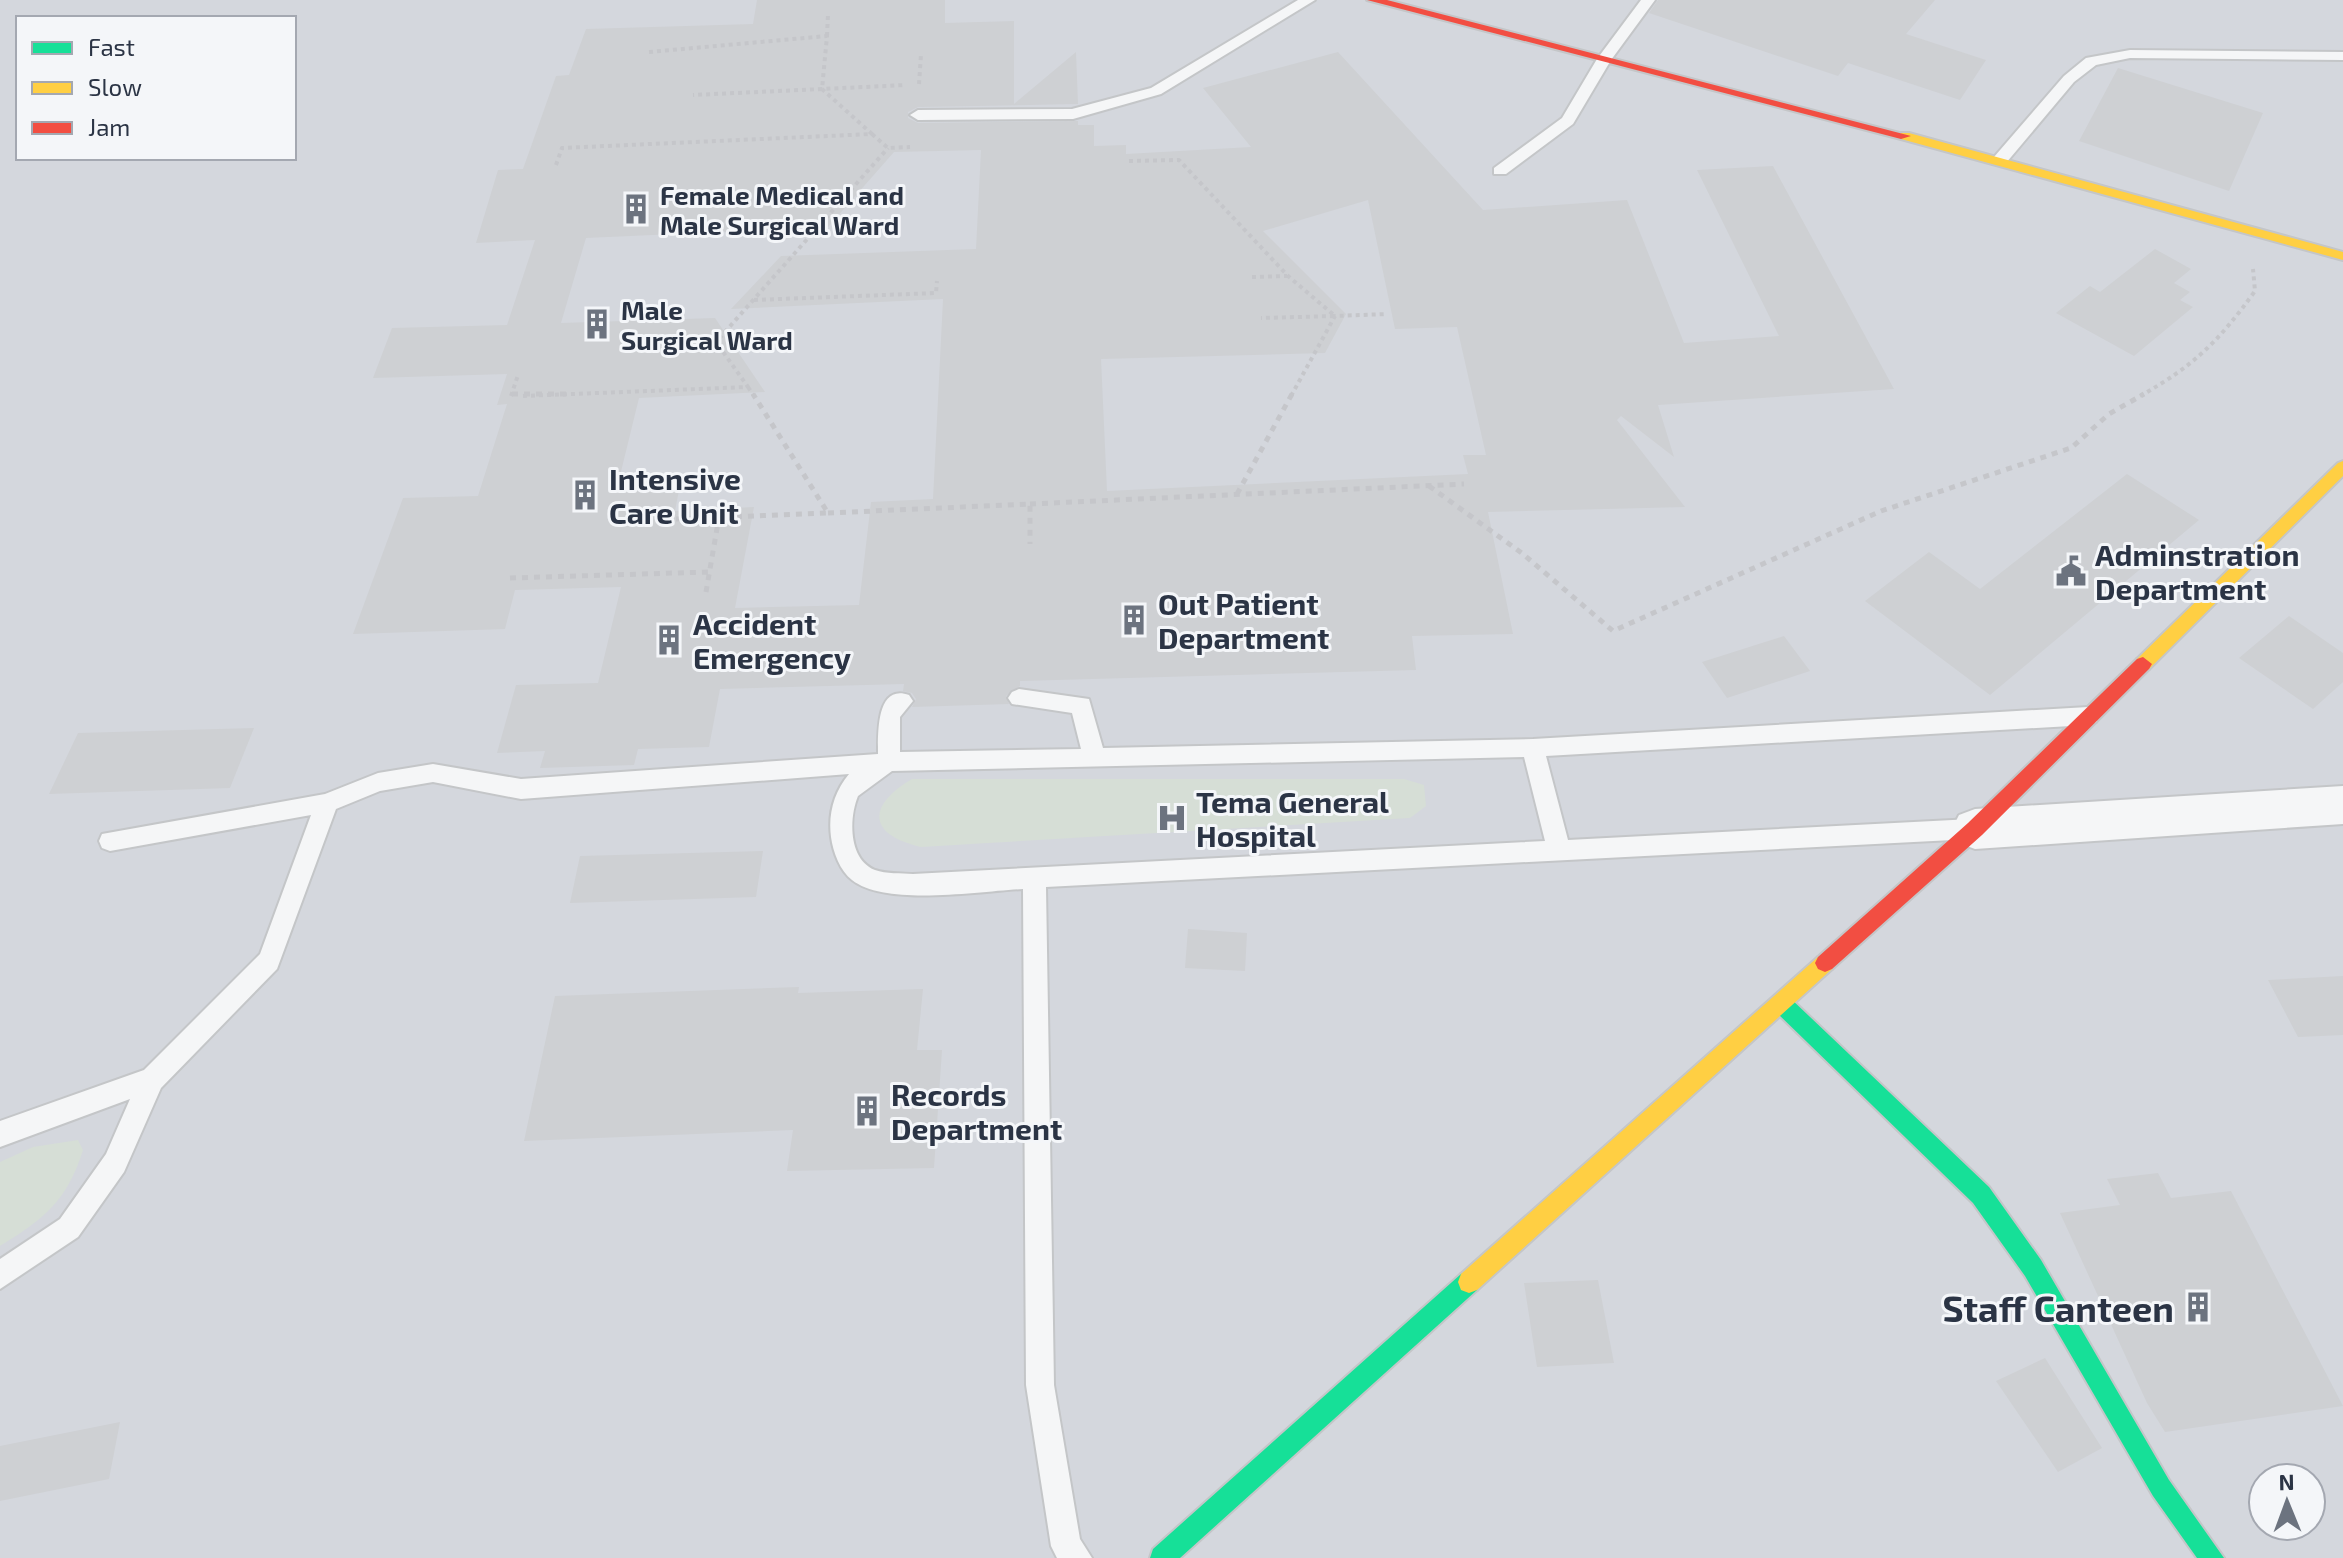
<svg xmlns="http://www.w3.org/2000/svg" width="2343" height="1558" font-family="'Exo 2',sans-serif">
<style>
.built{fill:#d4d7dd;fill-rule:evenodd}
.green{fill:#d6ded6}
.building{fill:#ced0d3;fill-rule:evenodd}
.lines{fill:none;stroke-linecap:round;stroke-linejoin:round}
.lane-casing{stroke:#c4c6c8;stroke-width:4}
.street-casing{stroke:#c4c6c8;stroke-width:4}
.fast-casing{stroke:#c4c6c8;stroke-width:4}
.slow-casing{stroke:#c4c6c8;stroke-width:4}
.jam-casing{stroke:#c4c6c8;stroke-width:4}
.path-far1{stroke:#c5c6ca;stroke-width:4;stroke-dasharray:4 4;stroke-linecap:butt}
.path{stroke:#c5c6ca;stroke-width:5;stroke-dasharray:6 6;stroke-linecap:butt}
.lane{fill:#f5f6f7;fill-rule:evenodd}
.street{fill:#f5f6f7;fill-rule:evenodd}
.fast{fill:#16e098;fill-rule:evenodd}
.slow{fill:#ffcf43;fill-rule:evenodd}
.jam{fill:#f24e42;fill-rule:evenodd}
.labels{text-anchor:middle;dominant-baseline:central;stroke-width:6;stroke-linejoin:round;paint-order:stroke}
.far-poi-label{font-size:26px;font-weight:bold;fill:#2b3445;stroke:#f4f6f9;text-anchor:start}
.poi-label{font-size:30px;font-weight:bold;fill:#2b3445;stroke:#f4f6f9;text-anchor:start}
.near-poi-label{font-size:36px;font-weight:bold;fill:#2b3445;stroke:#f4f6f9;text-anchor:end}
</style>
<rect width="100%" height="100%" fill="#e6e8ea"/>
<!-- built -->
<path class="built" d="M0,0H2343V1558H0ZM18,18H294V158H18ZM2263,1478H2311V1526H2263Z"/>
<!-- green -->
<path class="green" d="M912,779H1404L1424,785L1426,806L1410,818L921,847C868,835 866,806 912,779Z
M78,1140L83,1150C67,1201 44,1219 0,1246V1162L33,1147Z"/>
<!-- building -->
<path class="building" d="M757,0H945V23L1014,21V104L1076,52L1078,104L918,107L908,112V118L918,123L1078,121V125H1094V146L1126,145V154L1251,147L1203,88L1338,52L1483,210L1627,200L1684,343L1779,336L1697,170L1773,166L1894,389L1658,405L1674,457L1621,416L1617,420L1685,507L1488,512L1513,634L1412,636L1416,670L1020,681V686L1006,696L1009,704L912,707L916,699L912,693L903,691L904,684L720,689L709,747L638,749L634,765L540,768L545,751L497,753L516,685L598,683L621,587L515,590L505,629L353,634L403,498L478,496L507,404L497,405L507,374L373,378L392,328L507,325L535,240L476,243L498,170L523,169L556,76L569,75L586,29L753,24ZM981,150L976,249L781,256L731,309L943,299L933,499L871,502L859,605L735,608L754,507L675,511L679,490L616,492L639,398L765,392L715,318L561,323L586,238L828,227L894,152ZM1368,200L1395,329L1457,327L1486,455H1463L1468,474L1107,491L1101,359L1325,353L1346,314L1263,231Z
M1658,0H1935L1906,34L1986,60L1960,100L1848,63L1838,76L1649,13Z
M2118,68L2263,113L2229,191L2079,141Z
M2155,249L2191,269L2174,283L2190,292L2180,300L2193,307L2134,356L2056,313L2090,286L2100,292Z
M2127,474L2199,520L1990,695L1865,601L1929,552L1980,589Z
M2289,616L2343,653V682L2313,709L2239,658Z
M1784,636L1810,671L1727,698L1702,662Z
M254,728L230,788L49,794L78,733Z
M763,851L756,897L570,903L580,856Z
M1188,929L1247,933L1245,971L1185,968Z
M2343,976V1035L2298,1037L2268,980Z
M799,987L798,993L923,989L917,1050H942L934,1168L787,1171L793,1130L524,1141L555,996Z
M2158,1173L2171,1198L2231,1191L2343,1406L2165,1432L2147,1403L2060,1213L2120,1205L2107,1179Z
M1598,1280L1614,1363L1537,1367L1524,1283Z
M2045,1358L2102,1448L2058,1472L1996,1381Z
M120,1422L109,1479L0,1501V1446Z"/>
<g class="lines">
<!-- lane casing -->
<g class="lane-casing">
<path id="lane" d="M1298,0H1315L1161,94L1073,119L918,120L910,115L918,110L1072,109L1151,88Z
M1641,0H1655L1611,60L1573,124L1506,174H1494V168L1562,118L1597,59Z
M2130,50L2343,52V60L2130,58L2096,65L2074,82L2006,163H1994V157L2064,76L2086,58Z
M1019,689L1089,699L1103,748L1533,739L2088,707L2096,710L2099,716L2096,722L2088,725L1546,756L1568,840L1972,819L1980,822L1983,829L1980,836L1972,839L1046,887L1054,1385L1080,1539L1092,1558H1057L1051,1546L1026,1385L1023,889C980,891 886,907 852,880C840,871 833,852 831,837C828,814 834,792 849,774L521,799L433,782L380,791L336,809L277,969L161,1088L124,1172L78,1237L0,1289V1259L60,1219L106,1154L130,1099L0,1147V1121L144,1070L260,954L311,815L110,851L102,848L99,841L102,834L325,794L378,773L433,764L521,779L878,754C878,734 876,683 909,695L913,701L900,717V752L1081,749L1072,713L1012,704L1008,698L1012,692ZM1524,757L1545,841L913,874C901,873 886,874 875,870C848,859 849,818 858,796L892,771Z"/>
</g>
<!-- street casing -->
<g class="street-casing">
<path id="street" d="M2343,786V824L1975,849L1959,843L1952,829L1959,815L1975,809Z"/>
</g>
<!-- fast casing -->
<g class="fast-casing">
<path id="fast" d="M1782,995L1789,997L1989,1187L2041,1260L2169,1480L2224,1558H2197L2153,1496L2025,1276L1973,1203L1775,1011L1772,1004L1775,997Z
M1469,1271L1477,1274L1480,1282L1477,1290L1180,1558H1150L1153,1549L1461,1274Z"/>
</g>
<!-- slow casing -->
<g class="slow-casing">
<path id="slow" d="M1901,133H1909L2343,252V260L1901,139Z
M2343,461V476L2149,669H2137L2134,664L2137,659L2338,463Z
M1825,954L1832,957L1835,963L1832,969L1477,1290L1469,1293L1461,1290L1458,1282L1461,1274L1818,957Z"/>
</g>
<!-- jam casing -->
<g class="jam-casing">
<path id="jam" d="M1367,0H1387L1911,136L1901,139Z
M2143,657L2152,664L2149,669L1982,835L1832,969L1825,972L1818,969L1815,963L1818,957L1968,823L2137,659Z"/>
</g>
<!-- path-far1 -->
<path class="path-far1" d="M827,36L828,14
M649,52L827,36L822,89L693,95
M919,84L921,54
M872,134L888,148L910,147
M1129,161L1179,160L1288,276L1335,316L1261,318
M556,165L562,148L872,134L822,89L906,85
M795,192H849L888,148
M1252,277L1287,276
M754,300L936,293L937,281
M673,344L716,342L849,192
M748,387L754,396
M511,396L518,375
M523,396L748,387L716,342
M1291,396L1335,316L1387,314
M2140,396C2194,366 2219,341 2255,291L2253,269"/>
<!-- path -->
<path class="path" d="M512,394H570
M1429,486L1523,554L1613,631L1881,511L2071,448L2109,414L2144,394
M1237,494L1292,394
M1030,504L1464,484
M828,513L1030,504V544
M676,519L828,513L753,394
M510,578L709,572
M706,592L719,517"/>
<!-- lane -->
<use href="#lane" class="lane"/>
<!-- street -->
<use href="#street" class="street"/>
<!-- fast -->
<use href="#fast" class="fast"/>
<!-- slow -->
<use href="#slow" class="slow"/>
<!-- jam -->
<use href="#jam" class="jam"/>
</g>
<!-- icons -->
<defs>
<g id="building-bare" transform="scale(2.4)"><path d="M-4-6H4V6H1V3H-1V6H-4ZM-2.5-4.3h1.7v1.8h-1.7ZM.8-4.3h1.7v1.8H.8ZM-2.5-1h1.7V.8h-1.7ZM.8-1h1.7V.8H.8Z" fill="#6c737f" stroke="#f4f6f9" stroke-width="2.5" paint-order="stroke"/></g>
<g id="civic-bare" transform="scale(2.4)"><path d="M-.6-6.5H3V-4.5H.6V-3L4-1V1h2V6H-6V1h2V-1L-.6-3ZM-1.2 2.5V6h2.4V2.5Z" fill="#6c737f" stroke="#f4f6f9" stroke-width="2.5" paint-order="stroke"/></g>
<g id="hospital-bare" transform="scale(2.4)"><path d="M-5-5h3v3.5h4V-5h3V5h-3V1.5h-4V5h-3Z" fill="#6c737f" stroke="#f4f6f9" stroke-width="2.5" paint-order="stroke"/></g>
</defs>
<g fill-rule="evenodd">
<use href="#building-bare" x="636" y="209"/>
<use href="#building-bare" x="597" y="324"/>
<use href="#building-bare" x="585" y="495"/>
<use href="#civic-bare" x="2071" y="571"/>
<use href="#building-bare" x="1134" y="620"/>
<use href="#building-bare" x="669" y="640"/>
<use href="#hospital-bare" x="1172" y="818"/>
<use href="#building-bare" x="867" y="1111"/>
<use href="#building-bare" x="2198" y="1307"/>
</g>
<g class="labels">
<!-- far-poi labels -->
<g class="far-poi-label">
<text x="660" y="194">Female Medical and<tspan x="660" dy="30">Male Surgical Ward</tspan></text>
<text x="621" y="309">Male<tspan x="621" dy="30">Surgical Ward</tspan></text>
</g>
<!-- poi labels -->
<g class="poi-label">
<text x="609" y="478">Intensive<tspan x="609" dy="34">Care Unit</tspan></text>
<text x="2095" y="554">Adminstration<tspan x="2095" dy="34">Department</tspan></text>
<text x="1158" y="603">Out Patient<tspan x="1158" dy="34">Department</tspan></text>
<text x="693" y="623">Accident<tspan x="693" dy="34">Emergency</tspan></text>
<text x="1196" y="801">Tema General<tspan x="1196" dy="34">Hospital</tspan></text>
<text x="891" y="1094">Records<tspan x="891" dy="34">Department</tspan></text>
</g>
<!-- near-poi labels -->
<g class="near-poi-label">
<text x="2174" y="1307">Staff Canteen</text>
</g>
</g>
<!-- legend -->
<rect x="16" y="16" width="280" height="144" fill="#f4f6f9" stroke="#a4a8b1" stroke-width="2"/>
<rect x="32" y="42" width="40" height="12" fill="#16e098" stroke="#a4a8b1" stroke-width="2"/>
<text x="88" y="56" font-size="24" fill="#2b3445">Fast</text>
<rect x="32" y="82" width="40" height="12" fill="#ffcf43" stroke="#a4a8b1" stroke-width="2"/>
<text x="88" y="96" font-size="24" fill="#2b3445">Slow</text>
<rect x="32" y="122" width="40" height="12" fill="#f24e42" stroke="#a4a8b1" stroke-width="2"/>
<text x="88" y="136" font-size="24" fill="#2b3445">Jam</text>
<!-- north arrow -->
<g transform="translate(2287 1502) rotate(359)"><circle r="38" fill="#f4f6f9" stroke="#a4a8b1" stroke-width="2"/>
<path d="M0-6L14 30L0 20L-14 30Z" fill="#6c737f"/>
<text y="-12" font-size="22" font-weight="bold" text-anchor="middle" fill="#2b3445">N</text>
</g>
</svg>
